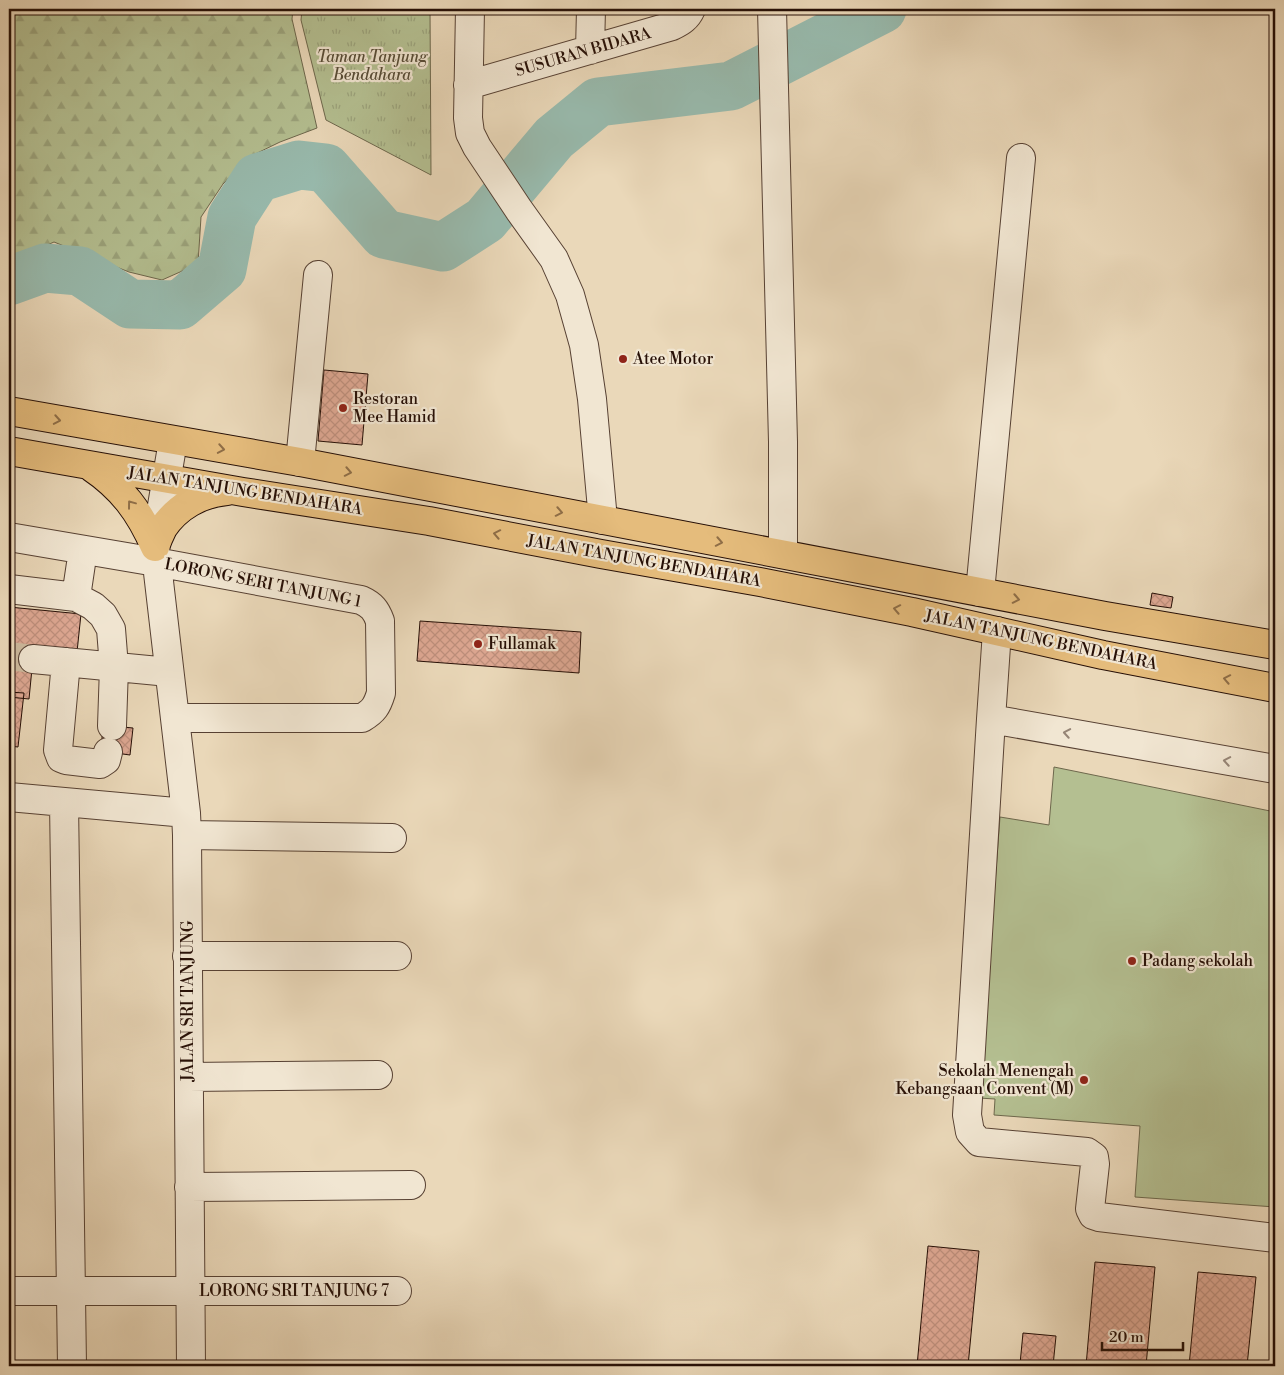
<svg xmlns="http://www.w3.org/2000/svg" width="1284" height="1375" font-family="'Libre Bodoni',serif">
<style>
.grass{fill:#b4bf91;stroke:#6d674c}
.forest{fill:url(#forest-firs);stroke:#6d674c}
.park{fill:url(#park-tufts);stroke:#6d674c}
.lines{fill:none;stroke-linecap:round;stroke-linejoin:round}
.river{stroke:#98baad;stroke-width:49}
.building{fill:url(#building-cross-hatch);stroke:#260f06}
.minor-tunnel{stroke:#cdba9e;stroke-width:28;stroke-dasharray:28 14;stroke-linecap:butt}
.minor-casing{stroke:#574133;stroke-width:30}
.major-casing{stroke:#260f06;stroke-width:30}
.minor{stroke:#f1e6d2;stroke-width:28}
.major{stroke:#e5bc7c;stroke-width:28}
.oneway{stroke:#8f6e47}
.oneway2{stroke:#968576}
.poi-dot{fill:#8f2418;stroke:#f1e6d2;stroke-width:2}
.labels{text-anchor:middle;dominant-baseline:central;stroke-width:4.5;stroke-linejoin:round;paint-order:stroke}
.street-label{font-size:16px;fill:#260f06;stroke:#f1e6d2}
.park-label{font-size:16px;font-style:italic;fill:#584d37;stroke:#f1e6d2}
.poi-label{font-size:16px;fill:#260f06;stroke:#f1e6d2;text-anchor:start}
</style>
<defs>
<pattern id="forest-firs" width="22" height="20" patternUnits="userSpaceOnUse" patternTransform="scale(1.25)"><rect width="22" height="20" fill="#b4bf91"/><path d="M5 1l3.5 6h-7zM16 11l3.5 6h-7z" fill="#9ba37c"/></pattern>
<pattern id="park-tufts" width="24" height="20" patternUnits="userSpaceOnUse" patternTransform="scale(1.25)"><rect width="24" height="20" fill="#b4bf91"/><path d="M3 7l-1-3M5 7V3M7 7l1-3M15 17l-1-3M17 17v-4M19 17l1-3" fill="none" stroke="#9ba37c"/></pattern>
<pattern id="building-cross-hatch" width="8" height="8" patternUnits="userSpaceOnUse" patternTransform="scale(1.25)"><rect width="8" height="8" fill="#dda792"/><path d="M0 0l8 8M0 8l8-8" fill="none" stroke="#be8f7c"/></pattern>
</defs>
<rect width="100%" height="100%" fill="#ead8b9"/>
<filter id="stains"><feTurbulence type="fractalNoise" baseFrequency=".004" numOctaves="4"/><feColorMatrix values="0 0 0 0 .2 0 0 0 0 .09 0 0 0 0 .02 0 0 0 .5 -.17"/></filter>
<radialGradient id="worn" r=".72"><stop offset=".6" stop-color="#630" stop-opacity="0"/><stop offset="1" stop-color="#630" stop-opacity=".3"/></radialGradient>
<!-- grass -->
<path class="grass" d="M1054,767L1275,812V1207L1135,1197L1140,1126L994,1115L995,1099L979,1098L1000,817L1049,825Z"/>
<!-- forest -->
<path class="forest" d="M9,9H293L292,19L317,128L280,142L249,157L223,184L201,217L198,264L162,280L129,272L54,242L9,262Z"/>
<!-- park -->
<path class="park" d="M302,9H430L431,175L326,120L301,20Z"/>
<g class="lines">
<!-- river -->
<path class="river" d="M9,281L45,268L80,271L130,304L180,305L222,269L232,217L257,178L299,165L326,168L384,234L443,247L485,220L554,138L598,102L731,86L882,9"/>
</g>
<!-- building -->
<path class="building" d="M324,370L368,374L362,445L318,441Z
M1152,593L1173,597L1171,608L1150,605Z
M9,607L81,614L77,652L34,648L29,699L9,697Z
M420,621L581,632L579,673L417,661Z
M9,692L24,693L18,747L9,746Z
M103,725L133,728L130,755L101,751Z
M928,1246L979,1251L968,1366H917Z
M1095,1262L1155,1267L1146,1366H1086Z
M1198,1272L1256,1277L1247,1366H1189Z
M1023,1333L1056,1336L1053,1366H1002V1363L1020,1364Z"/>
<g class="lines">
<!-- minor-tunnel -->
<path class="minor-tunnel" d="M9,656L33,659"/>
<!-- minor casing -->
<g class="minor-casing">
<path id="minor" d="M470,9L468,118L470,133L477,147L519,210L554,259L570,295L584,345L592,399L603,520
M772,9L783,442V554
M590,50L591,9
M468,85L672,26C681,22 687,18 691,9
M173,441L155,547L186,813L187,835L191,1366
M300,462L318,275
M9,537L156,562L361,600C372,605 376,610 380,621L381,693C377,706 374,711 362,718H175
M9,589L76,597L93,606L103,615L111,629L114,667L112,726
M980,592L1021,158
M76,597L83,550
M997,631L991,719L967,1115L970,1132L979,1142L1087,1152L1094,1157L1095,1164L1090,1209L1093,1215L1099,1217L1275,1238
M33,659L169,672
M66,662L58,750L61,758L66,760L100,764L106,760L108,752
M991,719L1275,769
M9,797L186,813
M64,802L72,1366
M187,835L392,838
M187,956H397
M189,1077L378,1075
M189,1187L411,1185
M9,1291H397"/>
</g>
<!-- major casing -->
<g class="major-casing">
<path id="major" d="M9,411L300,462L1105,616L1275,645
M9,451L243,492L429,521L601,554L760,582L912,612L1103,655L1275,688
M91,467C122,488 140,512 155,547
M155,547C157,541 160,534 163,528C177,507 201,493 227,491"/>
</g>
<!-- minor -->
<use href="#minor" class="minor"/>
<!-- major -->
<use href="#major" class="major"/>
</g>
<!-- one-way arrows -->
<defs><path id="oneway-chevron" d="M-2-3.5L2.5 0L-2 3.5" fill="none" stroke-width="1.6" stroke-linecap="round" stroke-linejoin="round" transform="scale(1.25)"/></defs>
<g class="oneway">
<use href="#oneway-chevron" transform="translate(57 420) rotate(10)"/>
<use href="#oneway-chevron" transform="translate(221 449) rotate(10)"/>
<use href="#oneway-chevron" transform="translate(348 472) rotate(11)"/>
<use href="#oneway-chevron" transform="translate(131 504) rotate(-127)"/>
<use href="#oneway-chevron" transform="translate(559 512) rotate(11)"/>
<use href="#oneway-chevron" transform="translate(497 534) rotate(-169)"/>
<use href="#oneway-chevron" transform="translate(719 542) rotate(11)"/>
<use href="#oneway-chevron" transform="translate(1016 599) rotate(11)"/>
<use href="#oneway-chevron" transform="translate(897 609) rotate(-169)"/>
<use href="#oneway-chevron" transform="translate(1227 679) rotate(-169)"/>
</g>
<g class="oneway2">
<use href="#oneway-chevron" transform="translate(1067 733) rotate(-170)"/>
<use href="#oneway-chevron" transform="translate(1227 761) rotate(-170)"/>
</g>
<!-- markers -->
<g class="poi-dot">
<circle cx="623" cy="359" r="5"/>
<circle cx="343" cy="408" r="5"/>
<circle cx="478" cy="644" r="5"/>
<circle cx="1132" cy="961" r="5"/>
<circle cx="1084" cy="1080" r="5"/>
</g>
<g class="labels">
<!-- street labels -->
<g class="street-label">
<text transform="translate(583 52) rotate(-16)">SUSURAN BIDARA</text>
<text transform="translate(245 491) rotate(9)">JALAN TANJUNG BENDAHARA</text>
<text transform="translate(644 561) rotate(10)">JALAN TANJUNG BENDAHARA</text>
<text transform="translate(263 583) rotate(11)">LORONG SERI TANJUNG 1</text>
<text transform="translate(1041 640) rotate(12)">JALAN TANJUNG BENDAHARA</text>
<text transform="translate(188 1001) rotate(-90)">JALAN SRI TANJUNG</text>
<text x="294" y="1291">LORONG SRI TANJUNG 7</text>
</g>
<!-- park labels -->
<g class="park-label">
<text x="372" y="57">Taman Tanjung<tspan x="372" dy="18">Bendahara</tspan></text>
</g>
<!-- poi labels -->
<g class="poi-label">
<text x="633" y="359">Atee Motor</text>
<text x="353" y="399">Restoran<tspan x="353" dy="18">Mee Hamid</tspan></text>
<text x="488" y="644">Fullamak</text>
<text x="1142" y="961">Padang sekolah</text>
<text x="1074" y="1071" text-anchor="end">Sekolah Menengah<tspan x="1074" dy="18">Kebangsaan Convent (M)</tspan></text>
</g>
</g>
<!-- margin -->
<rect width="1284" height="1375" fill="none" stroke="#ead8b9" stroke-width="30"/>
<rect x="10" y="10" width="1264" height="1355" fill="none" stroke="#260f06" stroke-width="2.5"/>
<rect x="15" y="15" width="1254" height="1345" fill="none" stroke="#260f06"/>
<!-- scale -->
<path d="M1102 1342v8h81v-8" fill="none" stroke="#260f06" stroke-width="2.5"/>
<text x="1109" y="1342" font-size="15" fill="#260f06" stroke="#f1e6d2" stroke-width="4" paint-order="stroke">20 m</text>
<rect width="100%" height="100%" filter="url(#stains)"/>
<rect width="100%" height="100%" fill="url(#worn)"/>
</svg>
